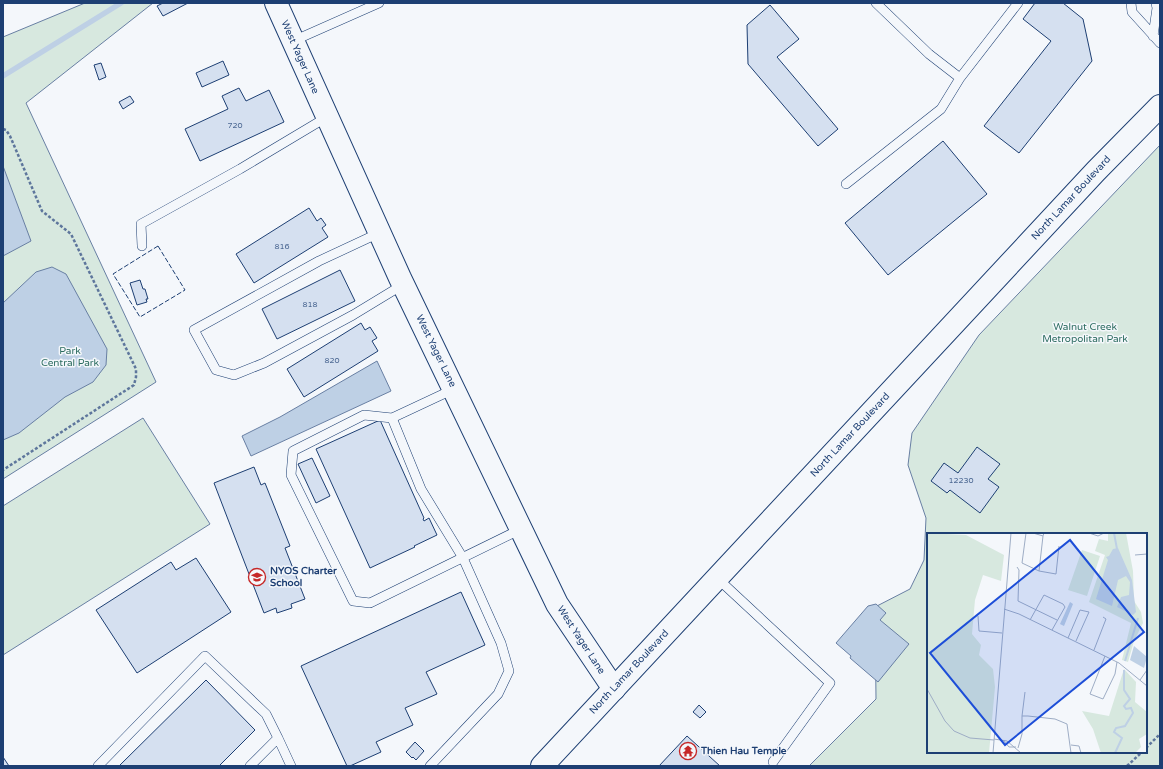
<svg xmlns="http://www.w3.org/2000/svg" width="1163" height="769" font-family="'Varela Round',sans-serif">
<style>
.green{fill:#d7e8df;stroke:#687fa3;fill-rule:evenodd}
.water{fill:#bed0e5;stroke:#687fa3}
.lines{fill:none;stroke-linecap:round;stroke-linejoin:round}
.stream{stroke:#bed0e5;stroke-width:5.5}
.building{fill:#d5e0f0;stroke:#1d3f73}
.service-casing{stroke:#1d3f73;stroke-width:10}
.secondary-casing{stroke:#1d3f73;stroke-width:24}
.primary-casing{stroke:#1d3f73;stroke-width:24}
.path{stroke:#5e769c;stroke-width:2.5;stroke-dasharray:3 2;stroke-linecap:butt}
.service{stroke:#f4f7fb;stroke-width:9}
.secondary{stroke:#f4f7fb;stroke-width:22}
.primary{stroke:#f4f7fb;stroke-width:22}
.fence{stroke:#1d3f73;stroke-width:1;stroke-dasharray:5 2;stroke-linecap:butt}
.labels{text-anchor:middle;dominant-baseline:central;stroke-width:3;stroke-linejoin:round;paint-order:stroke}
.number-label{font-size:8px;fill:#4b6792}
.street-label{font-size:10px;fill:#1d3f73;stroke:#f4f7fb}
.park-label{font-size:10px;fill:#2c6c60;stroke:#f4f7fb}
.poi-label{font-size:10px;font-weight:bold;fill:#1d3f73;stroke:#f4f7fb;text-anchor:start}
.inset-river{fill:none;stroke:#bed0e5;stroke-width:2}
.inset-road{fill:none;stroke:#9eadc5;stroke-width:1}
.view{fill:#1d4ed8;fill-opacity:0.15;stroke:#1d4ed8;stroke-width:2}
.inset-edge{fill:none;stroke:#1d3f73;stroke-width:2}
</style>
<rect width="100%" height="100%" fill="#f4f7fb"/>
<!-- green -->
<path class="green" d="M85,3H153L26,103L156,382L3,479V37Z
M1160,145V766H809L876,699L875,607L910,589L924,560L926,518L908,465L912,433L979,335ZM928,534H1146V752H928Z
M143,418L210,524L3,655V506Z"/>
<!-- water -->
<path class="water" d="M3,166L31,241L3,256Z
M52,267L66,274L107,349L106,365L93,382L65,397L19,433L3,440V303L36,272Z
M377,361L391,391L251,456L242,436L280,417Z
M876,604L886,613L880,620L909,644L878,682L850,658L851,656L836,643L868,606Z"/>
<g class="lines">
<!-- stream -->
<path class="stream" d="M3,76L121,3"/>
</g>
<!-- building -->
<path class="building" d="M163,3H188L163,16L157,6Z
M1035,3H1063L1083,19L1092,61L1019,153L984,126L1051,41L1023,19Z
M770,5L799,39L777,57L838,129L818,146L748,64L747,25Z
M223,61L229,75L202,87L196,73Z
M101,63L106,77L99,80L94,65Z
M239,88L246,101L269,90L284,122L200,161L185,129L228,109L222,96Z
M130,96L134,102L123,109L119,102Z
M943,141L987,194L888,275L845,223Z
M309,208L317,221L321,218L326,225L322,228L328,237L254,283L236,254Z
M340,270L355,301L277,339L262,309Z
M140,280L143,289H145L148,299H146L147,302L137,305L130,283Z
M361,323L365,330L370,327L377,338L372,341L378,351L304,397L287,369Z
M380,420L424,518L423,519L424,521L429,518L437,535L414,546L415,547L370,568L316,449Z
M977,447L1000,464L988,479L999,487L980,513L950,490L947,493L931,481L944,463L958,473Z
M312,458L330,496L316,503L298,464Z
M254,467L261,485L265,483L290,546L285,548L305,599L291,604L292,608L277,613L276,608L264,613L214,483Z
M196,558L231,612L137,673L96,610L171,562L176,570Z
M461,592L485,645L426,672L437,694L405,708L413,725L376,742L381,752L350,766H347L301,666Z
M206,680L255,730L219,766H119Z
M699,705L706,712L700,718L693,712Z
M687,736L720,766H659Z
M415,742L424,751L416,760L413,757L412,758L406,752Z
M3,757L9,766H3Z"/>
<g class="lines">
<!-- service casing -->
<g class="service-casing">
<path id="service" d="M876,3L929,54L960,78L1018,3
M1131,3L1132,12L1160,43
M1153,36L1157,8L1156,3
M293,41L379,3
M846,184L941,109L960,78
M379,233L319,261L194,330L216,370L234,375L264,363L353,315L404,284
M142,246L141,224L240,169L327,117
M454,389L392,418L364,415L293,451L291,475L353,601L370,603L521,529
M392,418L421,489L463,558L501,643L509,671L498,694L430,766
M717,578L830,683L773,762
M98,766L205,656L266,714L278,738
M250,766L278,738L291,766"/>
</g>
<!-- secondary casing -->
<g class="secondary-casing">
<path id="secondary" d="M276,3L400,278L557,604L614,689"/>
</g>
<!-- primary casing -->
<g class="primary-casing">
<path id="primary" d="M542,766L1096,171L1160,106"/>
</g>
<!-- path -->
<path class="path" d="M3,129L6,130L10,136L42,211L71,234L136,369V377L134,385L3,470
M1146,748L1160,734
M1127,766L1142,752"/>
<!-- service -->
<use href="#service" class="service"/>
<!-- secondary -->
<use href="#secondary" class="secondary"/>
<!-- primary -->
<use href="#primary" class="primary"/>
<!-- fence -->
<path class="fence" d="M158,246L185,290L140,317L113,274Z"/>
</g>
<!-- icons -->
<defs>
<g id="school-ring" transform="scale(0.9)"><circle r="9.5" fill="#f4f7fb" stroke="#c62828" stroke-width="1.5"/><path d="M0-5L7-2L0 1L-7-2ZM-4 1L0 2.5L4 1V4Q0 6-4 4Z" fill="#c62828"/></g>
<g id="temple-ring" transform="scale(0.9)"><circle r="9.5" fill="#f4f7fb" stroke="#c62828" stroke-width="1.5"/><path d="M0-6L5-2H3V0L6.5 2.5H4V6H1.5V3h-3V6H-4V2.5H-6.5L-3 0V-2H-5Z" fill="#c62828"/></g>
</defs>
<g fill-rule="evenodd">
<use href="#school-ring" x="257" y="577"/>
<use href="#temple-ring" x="688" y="751"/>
</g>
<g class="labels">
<!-- number labels -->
<g class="number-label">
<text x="235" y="125">720</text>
<text x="282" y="246">816</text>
<text x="310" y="304">818</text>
<text x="332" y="360">820</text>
<text x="961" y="480">12230</text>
</g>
<!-- street labels -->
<g class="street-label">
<text transform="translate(300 57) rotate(66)">West Yager Lane</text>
<text transform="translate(1071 198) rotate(-47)">North Lamar Boulevard</text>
<text transform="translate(436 351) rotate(64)">West Yager Lane</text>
<text transform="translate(850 435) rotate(-47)">North Lamar Boulevard</text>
<text transform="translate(581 640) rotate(57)">West Yager Lane</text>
<text transform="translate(629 672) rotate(-47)">North Lamar Boulevard</text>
</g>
<!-- park labels -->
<g class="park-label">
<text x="1085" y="327">Walnut Creek<tspan x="1085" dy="12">Metropolitan Park</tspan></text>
<text x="70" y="351">Park<tspan x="70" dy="12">Central Park</tspan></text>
</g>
<!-- poi labels -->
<g class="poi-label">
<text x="270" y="571">NYOS Charter<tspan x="270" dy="12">School</tspan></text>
<text x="701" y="751">Thien Hau Temple</text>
</g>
</g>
<!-- overview -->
<g transform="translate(927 533)">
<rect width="220" height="220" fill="#f4f7fb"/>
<path d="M0,0L39,2L77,22L74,48L56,42L48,67L45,101L54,112L52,122L66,136L68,154L62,220H0ZM181,0H199L206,38L207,68L214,79L216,90L207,108L201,129L195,127L204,90L162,69L178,22L168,18L172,6L181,8ZM155,17L173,23L160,63L141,57ZM197,136L209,149L208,169L220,179V201L212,206L214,214L208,220H174L166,196L155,178L182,183Z" fill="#d7e8df"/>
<path d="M191,15L205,47L209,79L206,82L190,74L194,64L202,62L203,49L199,43L191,47L185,73L169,66L181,27L179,24L182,23L186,16ZM143,69L146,71L137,93L133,91ZM207,113L220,124L217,135L203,127Z" fill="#bed0e5"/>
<path class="inset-river" d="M187,0L190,16M198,128L211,85M188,220L195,205L187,199L189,195L198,193L206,180L204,175L199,176L197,173L203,166L197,157V137"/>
<path class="inset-road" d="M99,0L95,30L112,38L116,3M106,0L116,3L117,0M162,0L171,3L177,0M208,22L220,21M90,34L92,37L91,68L130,87M112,38L129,41L132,13M77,76L92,81L192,130L220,153M51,83L52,98L75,100M103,87L117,62L136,71L138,74L125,97M141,105L153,77L162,79L149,108M167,117L179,86L176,84M178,123L163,161L176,166L188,141L190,129M213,147L220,137M0,156L18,188L27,198L43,205L67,207M95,183L98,159M67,206L80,208L94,220M76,207L82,214H89M144,212L152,213L154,220M91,215L95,201V183H101L128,186L140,191L144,220M66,220L84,0"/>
<path class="view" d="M143,7L217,99L78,212L3,120Z"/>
<rect width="220" height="220" class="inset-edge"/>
</g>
<!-- border -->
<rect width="1163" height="769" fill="none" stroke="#1d3f73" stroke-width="8"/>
</svg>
